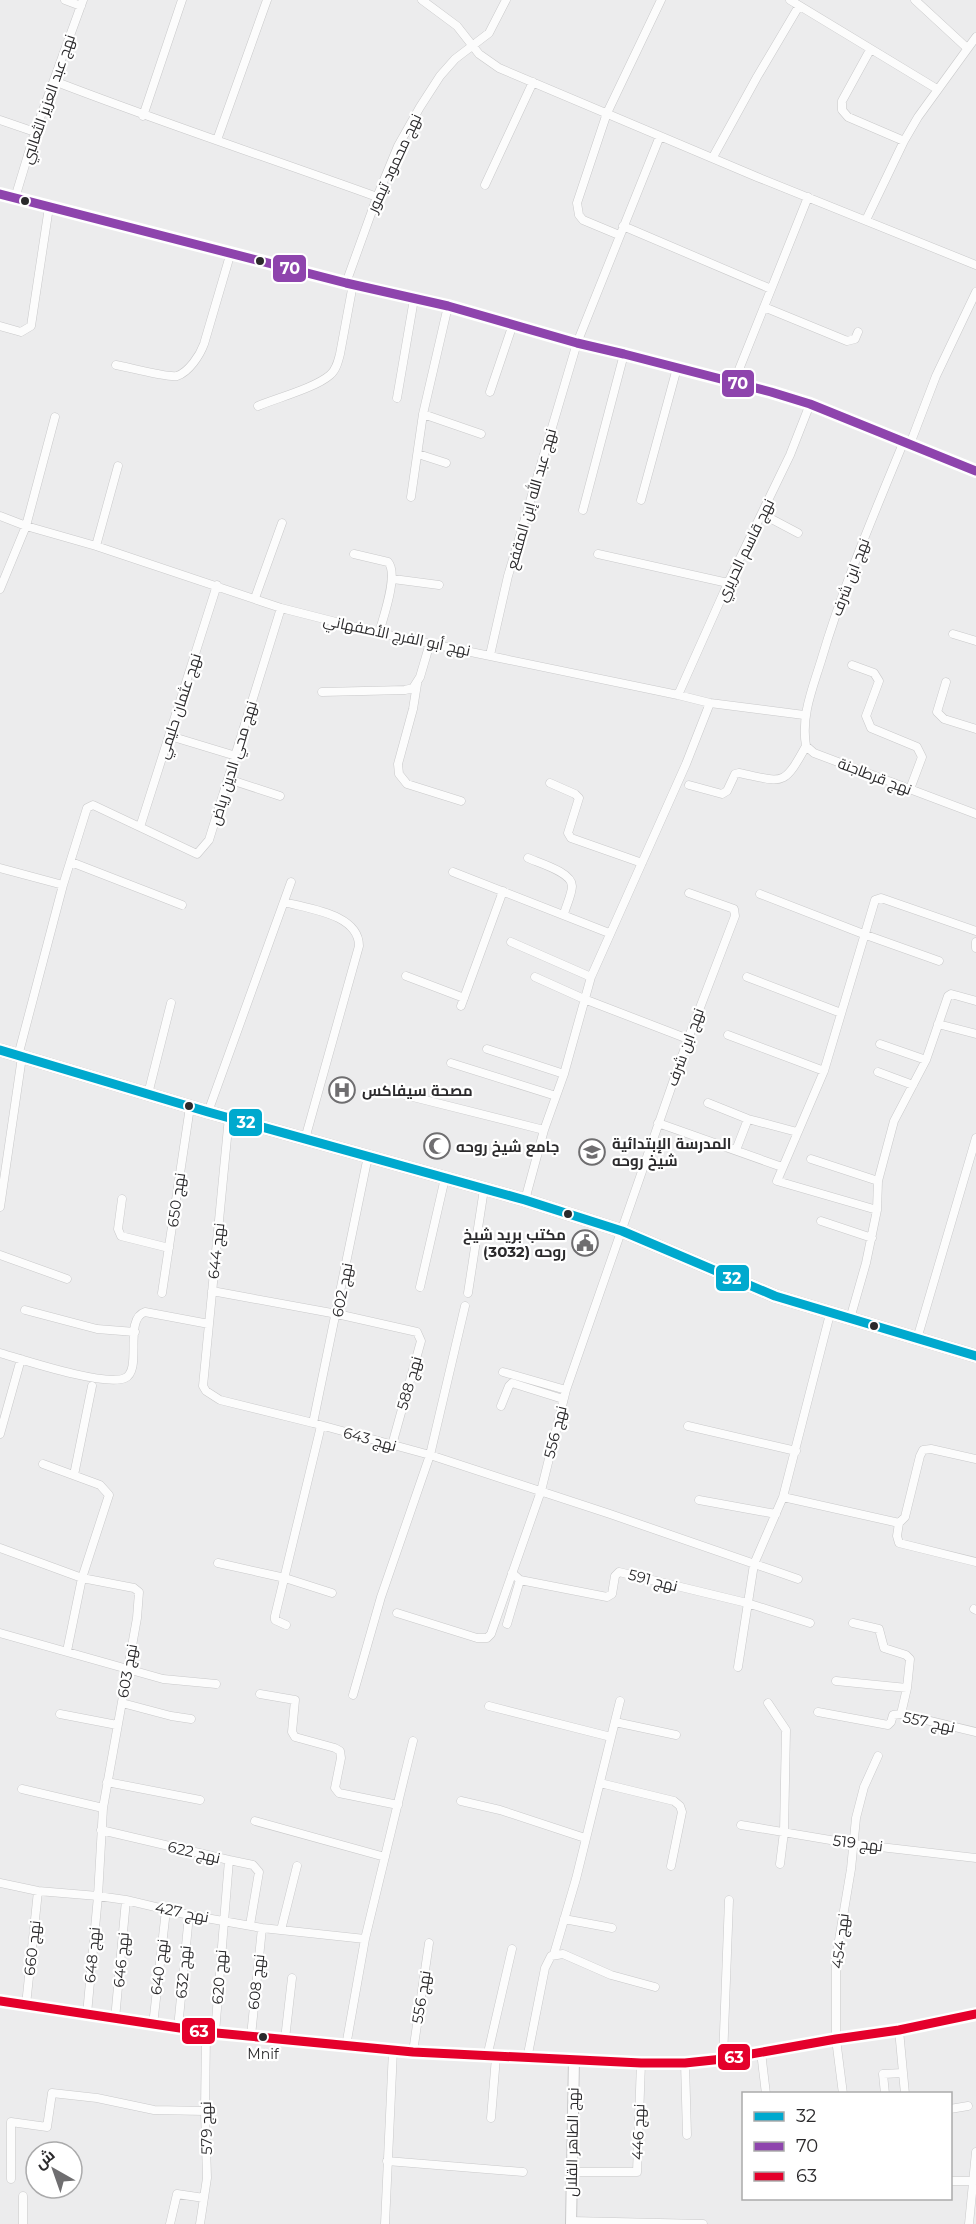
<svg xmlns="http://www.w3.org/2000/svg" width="976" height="2224" font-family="Montserrat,Cairo,sans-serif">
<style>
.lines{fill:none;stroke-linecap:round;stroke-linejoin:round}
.street-casing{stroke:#c9c9ca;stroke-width:9}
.secondary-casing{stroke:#c9c9ca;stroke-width:12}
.primary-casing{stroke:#b9b0b0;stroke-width:14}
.street{stroke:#fcfcfc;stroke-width:8}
.secondary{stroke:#fcfcfc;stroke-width:10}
.primary{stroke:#f1eaeb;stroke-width:12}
.bus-1-casing{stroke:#fff;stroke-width:14}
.bus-2-casing{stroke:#fff;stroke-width:14}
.bus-3-casing{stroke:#fff;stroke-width:14}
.bus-1{stroke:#00a9ce;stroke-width:9}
.bus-2{stroke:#8e44ad;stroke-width:9}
.bus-3{stroke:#e4002b;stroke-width:9}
.bus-dot{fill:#2b2a2c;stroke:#fff;stroke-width:2}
.labels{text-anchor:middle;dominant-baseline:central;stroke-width:4.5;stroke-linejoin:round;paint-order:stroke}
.bus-label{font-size:14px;fill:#2b2a2c;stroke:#fff}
.street-label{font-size:15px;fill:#2b2a2c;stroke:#fff}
.poi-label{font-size:15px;font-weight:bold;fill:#2b2a2c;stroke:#fff;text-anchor:start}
.line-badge{stroke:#fff;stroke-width:2}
.badge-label{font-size:16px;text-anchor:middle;font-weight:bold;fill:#fff}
</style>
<rect width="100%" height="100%" fill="#ececed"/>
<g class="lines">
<!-- street casing -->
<g class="street-casing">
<path id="street" d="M65,0L81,6
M422,0L457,26L479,54L499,68L757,177L976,265
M790,0L937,89
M915,0L967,48
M870,50L842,101V110L848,117L904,141
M54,81C160,122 269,158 377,197
M143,116L182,0
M0,120L35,132
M217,140L267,0
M713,157L757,77L799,6
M485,185L533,82
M15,198L35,132L83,0
M866,220L904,141L918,117L976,37
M623,226L771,289
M619,235L583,220L579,215L577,203L607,113L661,0
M346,283L377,197L398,146L420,107L440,76L455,59L489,33L506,0
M764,307L847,341L855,339L858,332
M0,326L21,332L31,326L49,207
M116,365C128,367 167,378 177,376C189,372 200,355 204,344L231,252
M734,382L808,197
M490,392L513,324
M397,398L414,299
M258,406C277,398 315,388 330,375C336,370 338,362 340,354L353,284
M423,414L481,434
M904,441C874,514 843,586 821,661C812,690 801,716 806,746L814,753L976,814
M910,444L936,376L976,292
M418,454L446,463
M411,497L423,414L448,306
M641,500L677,368
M583,510L624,354
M762,514L798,533
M0,516L26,526L96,546L281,608L379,633L678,695L710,703L804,715
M96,546L118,466
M354,554L388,562C399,574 383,618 379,633
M598,554L728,583
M393,579L439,585
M0,589L26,526L55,417
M255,598L282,523
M953,634L976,641
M490,655L508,576L577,343L660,136
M852,665L874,673L879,681L866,716L871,728L917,747L922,757L910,789
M946,682L937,712L944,719L976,729
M417,684L413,709L398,764L399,774L407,784L461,801
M322,692L405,690L413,688L420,677L430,643
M678,695L728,583L790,455L810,404
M170,736L236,756
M228,779L280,796
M550,783L575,794L579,798L568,833L571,838L642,863
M689,785L722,794L727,791L735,774L739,773C783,782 783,788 806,746
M140,827L217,585
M528,858C539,863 572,872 572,886C572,894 566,906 564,914
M71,862L182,905
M0,868L63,885
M453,872L609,933
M760,894L866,935L939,961
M284,902C309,909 359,914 359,946L305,1139
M511,942L591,977
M976,942V948
M406,976L464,998
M535,977L584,999L688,1039
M747,977L841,1013
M461,1006L503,891
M938,1024L976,1034
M728,1035L824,1071
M880,1044L926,1060
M487,1049L564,1074
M18,1056L63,885L87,808L93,805L197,854L209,840L281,608
M451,1063L556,1096
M878,1072L913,1085
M397,1093L544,1130
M148,1094L171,1003
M708,1103L748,1119L797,1132
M208,1112L291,882
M229,1117L203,1386L206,1391L220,1400L313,1423L430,1455L610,1514L798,1579
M658,1123L782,1167
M736,1150L748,1119
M811,1159L878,1181
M122,1199L118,1229L121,1236L169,1248
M525,1200L544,1130L564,1074L591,977L686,764L710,703
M0,1207L22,1057
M877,1210L777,1181L824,1071L875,900L881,898L976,931
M821,1221L872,1238
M0,1255L67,1279
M420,1287L445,1178
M212,1291L337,1314L417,1332L421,1341L392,1445
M162,1293L190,1107
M468,1293L484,1189
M25,1310L97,1329L135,1332
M850,1319L866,1263L877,1210L878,1181L894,1121L926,1060L948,996L951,994L976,1001
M917,1339L976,1138
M0,1353C24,1360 105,1387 125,1378C143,1370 123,1319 145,1312L209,1324
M503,1372L566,1390
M501,1406L509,1386L512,1383L563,1399
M313,1423L368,1156
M688,1426L796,1451
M0,1434L21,1359
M43,1464L100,1485L109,1495L82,1578L67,1651
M74,1475L92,1386
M783,1497L899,1523L905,1517L920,1456L923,1450L931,1449L976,1459
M699,1500L776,1514
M899,1523L897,1536L899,1543L976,1562
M0,1548L82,1578L134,1588L139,1592L137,1618L103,1808L98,1896L87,2014
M218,1563L285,1578L332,1593
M512,1573L520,1580L607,1597L612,1594L615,1576L619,1572L747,1603L810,1623
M974,1609L976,1610
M397,1613L477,1638H487L491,1634L541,1491L566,1390L688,1039L735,916L734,909L689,893
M853,1623L879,1629L884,1648L906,1655L910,1659L907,1688L901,1714
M507,1624L520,1580
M286,1625L275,1620V1616L321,1426
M0,1633L163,1679L216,1684
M738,1667L754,1564L783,1497L830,1314
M836,1681L907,1688
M260,1694L295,1700L292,1732L295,1737L335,1748L340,1751L341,1758L335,1788L339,1793L398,1805
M353,1695L381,1597L430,1455L465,1306
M122,1703L171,1716L191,1719
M768,1703L786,1730L784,1832L780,1864
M489,1706L611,1737
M818,1712L888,1725L891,1722L893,1715L901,1714L976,1732
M60,1714L117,1725
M615,1722L676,1735
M107,1782L200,1800
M600,1783L674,1801L680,1806L682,1812L671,1866
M22,1789L103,1808
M461,1801L500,1810L585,1838
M255,1821L385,1857
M741,1825L854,1844L976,1858
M101,1830L229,1860L215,2033
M229,1860L253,1865L259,1872L250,1925
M0,1883L38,1891L98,1896L126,1900L189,1915L262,1928L365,1939
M564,1919L612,1928
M281,1930L297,1866
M554,1954L576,1879L620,1701
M26,2005L38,1891
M115,2019L126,1900
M153,2025L166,1910
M178,2028L189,1915
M899,2030L905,2094
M251,2036L262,1928
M285,2039L292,1978
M346,2046L365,1939L413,1741
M413,2052L429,1943
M761,2052L766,2094
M487,2057L512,1949
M527,2059L545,1968L551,1956L563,1954L611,1975L655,1987
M723,2059L729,1900
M685,2063L687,2135
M843,2094L836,2039V1958L851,1869L856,1818L864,1787L878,1756
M885,2094L883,2074L903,2073
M950,2109L968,2106
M491,2118L496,2057
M387,2161L523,2172
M571,2172H637L641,2063
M11,2179V2122L47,2127L52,2093L97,2098L154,2110L205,2111
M950,2181H973
M23,2196V2224
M571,2221L703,2224
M170,2224L177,2194L204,2198
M200,2224L207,2178L205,2111L206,2032
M385,2224L393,2050
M969,2224L976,2152"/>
</g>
<!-- secondary casing -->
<g class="secondary-casing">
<path id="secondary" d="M0,194L346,283L448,306L577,343L624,354L771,392L810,404L976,471
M0,2001L206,2032L413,2052L641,2063H685L723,2059L836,2039L899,2030L976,2014
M571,2224L574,2059"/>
</g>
<!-- primary casing -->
<g class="primary-casing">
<path id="primary" d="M0,1050L208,1112L525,1200L622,1231L775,1296L976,1356"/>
</g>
<!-- street -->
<use href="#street" class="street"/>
<!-- secondary -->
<use href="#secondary" class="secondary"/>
<!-- primary -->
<use href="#primary" class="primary"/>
<!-- bus-1 casing -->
<g class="bus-1-casing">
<path id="bus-1" d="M0,1050L208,1112L525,1200L622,1231L775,1296L976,1356"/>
</g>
<!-- bus-2 casing -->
<g class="bus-2-casing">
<path id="bus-2" d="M0,194L346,283L448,306L577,343L624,354L771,392L810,404L976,471"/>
</g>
<!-- bus-3 casing -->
<g class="bus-3-casing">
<path id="bus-3" d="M0,2001L206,2032L413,2052L641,2063H685L723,2059L836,2039L899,2030L976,2014"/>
</g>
<!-- bus-1 -->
<use href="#bus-1" class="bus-1"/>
<!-- bus-2 -->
<use href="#bus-2" class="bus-2"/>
<!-- bus-3 -->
<use href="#bus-3" class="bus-3"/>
</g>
<!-- icons -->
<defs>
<g id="hospital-ring" transform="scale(1.35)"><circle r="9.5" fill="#fff" stroke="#6f6e70" stroke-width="1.5"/><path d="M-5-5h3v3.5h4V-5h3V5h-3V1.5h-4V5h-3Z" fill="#6f6e70"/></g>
<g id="mosque-ring" transform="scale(1.35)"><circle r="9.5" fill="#fff" stroke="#6f6e70" stroke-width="1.5"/><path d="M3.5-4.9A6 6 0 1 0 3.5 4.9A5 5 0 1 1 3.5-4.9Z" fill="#6f6e70"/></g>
<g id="school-ring" transform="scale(1.35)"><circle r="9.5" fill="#fff" stroke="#6f6e70" stroke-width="1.5"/><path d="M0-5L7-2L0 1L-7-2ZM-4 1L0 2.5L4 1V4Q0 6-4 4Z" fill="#6f6e70"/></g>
<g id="civic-ring" transform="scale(1.35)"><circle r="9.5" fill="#fff" stroke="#6f6e70" stroke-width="1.5"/><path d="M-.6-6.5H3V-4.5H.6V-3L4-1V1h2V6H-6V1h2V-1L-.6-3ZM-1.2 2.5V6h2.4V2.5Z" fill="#6f6e70"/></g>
</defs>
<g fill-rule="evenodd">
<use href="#hospital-ring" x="342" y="1090"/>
<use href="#mosque-ring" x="437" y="1146"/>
<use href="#school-ring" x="592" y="1152"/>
<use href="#civic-ring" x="585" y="1243"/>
</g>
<!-- markers -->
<g class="bus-dot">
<circle cx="25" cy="201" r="5"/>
<circle cx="260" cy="261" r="5"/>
<circle cx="189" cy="1106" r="5"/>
<circle cx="568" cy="1214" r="5"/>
<circle cx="874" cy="1326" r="5"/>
<circle cx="263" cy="2037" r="5"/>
</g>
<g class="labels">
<!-- bus labels -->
<g class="bus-label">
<text x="263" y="2054">Mnif</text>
</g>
<!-- street labels -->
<g class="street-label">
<text transform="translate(48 99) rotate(-71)">نهج عبد العزيز الثعالبي</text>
<text transform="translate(394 163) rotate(-65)">نهج محمود تيمور</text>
<text transform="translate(531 499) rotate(-74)">نهج عبد الله إبن المقفع</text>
<text transform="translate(745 550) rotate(-64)">نهج قاسم الحريري</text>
<text transform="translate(850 577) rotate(-69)">نهج ابن شرف</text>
<text transform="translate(397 635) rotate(12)">نهج أبو الفرج الأصفهاني</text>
<text transform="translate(179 706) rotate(-72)">نهج عثمان حليمي</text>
<text transform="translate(233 763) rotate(-73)">نهج محي الدين رياض</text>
<text transform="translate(875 776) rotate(21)">نهج قرطاجنة</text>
<text transform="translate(685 1047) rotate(-70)">نهج ابن شرف</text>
<text transform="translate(176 1200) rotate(-82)">نهج 650</text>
<text transform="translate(216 1251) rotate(-84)">نهج 644</text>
<text transform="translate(342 1290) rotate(-79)">نهج 602</text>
<text transform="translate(409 1383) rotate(-74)">نهج 588</text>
<text transform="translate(555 1432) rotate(-76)">نهج 556</text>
<text transform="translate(370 1439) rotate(15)">نهج 643</text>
<text transform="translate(653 1580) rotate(14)">نهج 591</text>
<text transform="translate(127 1671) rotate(-80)">نهج 603</text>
<text transform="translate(929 1722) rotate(12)">نهج 557</text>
<text transform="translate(858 1843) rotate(7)">نهج 519</text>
<text transform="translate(194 1852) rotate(13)">نهج 622</text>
<text transform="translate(182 1912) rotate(11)">نهج 427</text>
<text transform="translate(840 1941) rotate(-83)">نهج 454</text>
<text transform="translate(32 1948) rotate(-84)">نهج 660</text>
<text transform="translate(92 1955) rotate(-85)">نهج 648</text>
<text transform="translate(121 1960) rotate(-85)">نهج 646</text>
<text transform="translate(159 1967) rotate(-83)">نهج 640</text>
<text transform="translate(183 1972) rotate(-85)">نهج 632</text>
<text transform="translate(219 1977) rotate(-86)">نهج 620</text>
<text transform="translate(256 1982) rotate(-84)">نهج 608</text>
<text transform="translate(421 1997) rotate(-81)">نهج 556</text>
<text transform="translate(206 2128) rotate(-91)">نهج 579</text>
<text transform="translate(638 2132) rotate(-88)">نهج 446</text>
<text transform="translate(572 2142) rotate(-89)">نهج الطاهر القلال</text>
</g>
<!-- poi labels -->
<g class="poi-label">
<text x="362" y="1090">مصحة سيفاكس</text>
<text x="612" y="1143">المدرسة الإبتدائية<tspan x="612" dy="17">شيخ روحه</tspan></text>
<text x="456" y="1146">جامع شيخ روحه</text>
<text x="566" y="1234" text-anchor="end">مكتب بريد شيخ<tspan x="566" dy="17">روحه (3032)</tspan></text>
</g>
</g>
<g class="line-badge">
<rect x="272" y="254" width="35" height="29" rx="6" fill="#8e44ad"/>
<rect x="721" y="369" width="34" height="29" rx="6" fill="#8e44ad"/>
<rect x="228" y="1108" width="35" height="29" rx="6" fill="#00a9ce"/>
<rect x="715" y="1264" width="35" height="28" rx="6" fill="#00a9ce"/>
<rect x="181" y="2017" width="35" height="28" rx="6" fill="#e4002b"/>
<rect x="717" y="2043" width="34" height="28" rx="6" fill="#e4002b"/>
</g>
<g class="badge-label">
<text x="290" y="274">70</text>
<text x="738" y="389">70</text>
<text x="246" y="1128">32</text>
<text x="732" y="1284">32</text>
<text x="199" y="2037">63</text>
<text x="734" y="2063">63</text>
</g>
<!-- legend -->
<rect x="742" y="2092" width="210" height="108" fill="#ffffff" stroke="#aaaaab" stroke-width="1.5"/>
<rect x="754" y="2112" width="30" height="9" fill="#00a9ce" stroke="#aaaaab" stroke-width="1.5"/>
<text x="796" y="2122" font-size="18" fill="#2b2a2c">32</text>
<rect x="754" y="2142" width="30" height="9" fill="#8e44ad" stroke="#aaaaab" stroke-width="1.5"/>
<text x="796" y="2152" font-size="18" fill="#2b2a2c">70</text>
<rect x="754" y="2172" width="30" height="9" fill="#e4002b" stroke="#aaaaab" stroke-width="1.5"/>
<text x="796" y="2182" font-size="18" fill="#2b2a2c">63</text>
<!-- north arrow -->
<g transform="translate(54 2170) rotate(320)"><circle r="28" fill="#ffffff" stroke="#aaaaab" stroke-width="1.5"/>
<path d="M0-4.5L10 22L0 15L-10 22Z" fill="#6f6e70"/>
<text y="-9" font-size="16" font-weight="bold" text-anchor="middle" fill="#2b2a2c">ش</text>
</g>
</svg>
